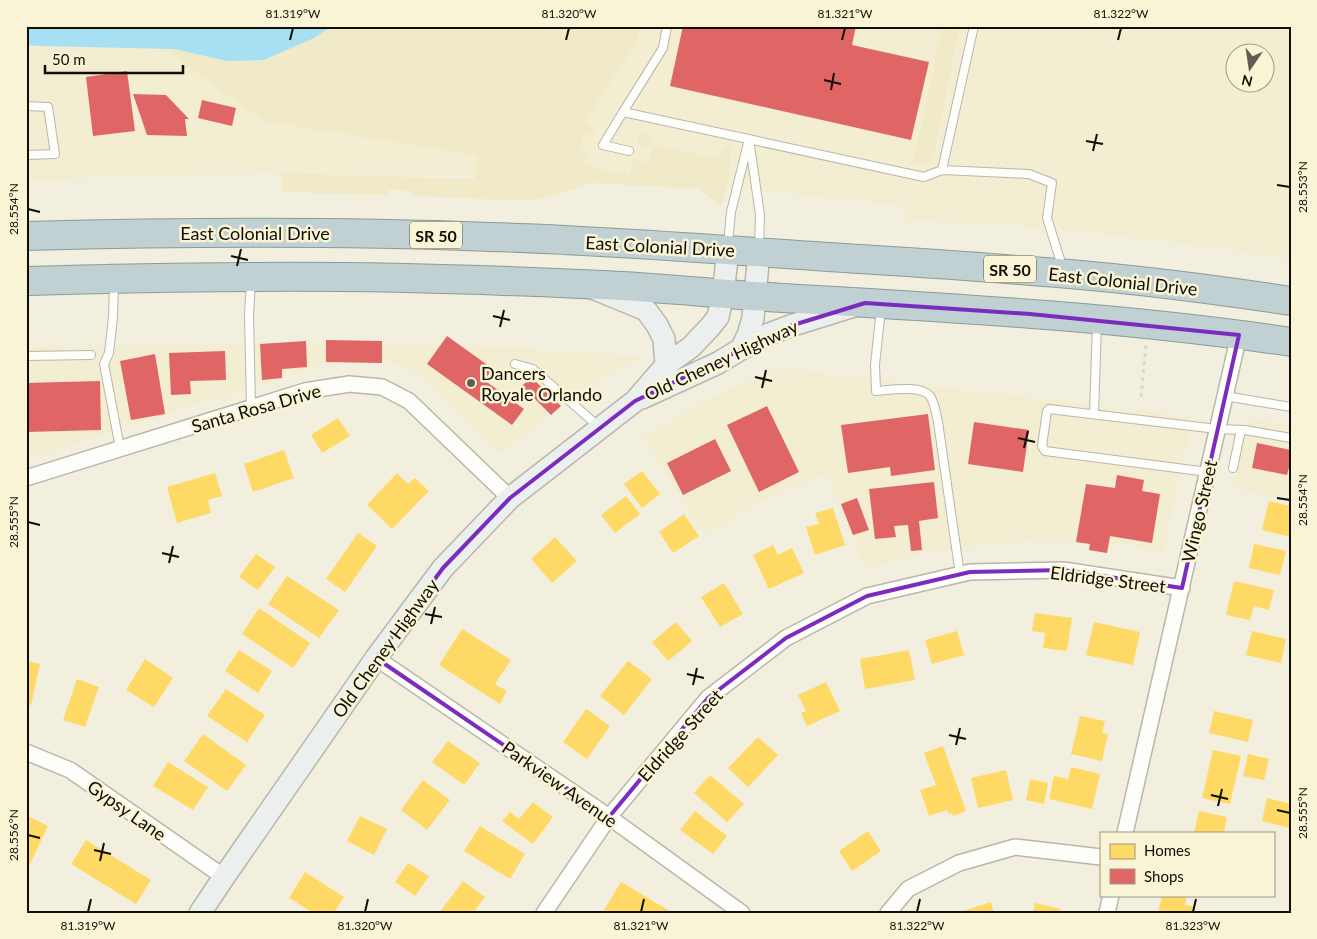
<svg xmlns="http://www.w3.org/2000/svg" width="1317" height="939" font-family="Lato,sans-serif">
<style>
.built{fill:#f3edd2;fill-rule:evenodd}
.green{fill:#f1eac9}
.water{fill:#a6e0f2}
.homes{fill:#ffd966}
.shops{fill:#e06666}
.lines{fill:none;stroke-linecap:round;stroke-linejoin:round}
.lane-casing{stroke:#b9b7aa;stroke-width:10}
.street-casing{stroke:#b9b7aa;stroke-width:18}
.secondary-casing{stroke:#b9b7aa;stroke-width:24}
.highway-casing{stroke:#8b9b98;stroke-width:30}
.path{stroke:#d9d8d3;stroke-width:3;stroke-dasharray:4 4;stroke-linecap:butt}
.lane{stroke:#fdfdfa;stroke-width:8}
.street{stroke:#fdfdfa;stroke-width:15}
.secondary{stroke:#ebefee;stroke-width:21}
.highway{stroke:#c1d0d3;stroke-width:28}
.marked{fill:none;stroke:#7b2cbf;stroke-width:4;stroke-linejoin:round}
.ticks{fill:none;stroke:#100e05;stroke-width:2}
.poi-dot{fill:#5f5d51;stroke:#faf4d7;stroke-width:2}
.labels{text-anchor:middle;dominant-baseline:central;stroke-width:5;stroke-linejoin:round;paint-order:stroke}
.shield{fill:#faf4d7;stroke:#565344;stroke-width:1}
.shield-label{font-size:16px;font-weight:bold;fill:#100e05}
.street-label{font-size:18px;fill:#100e05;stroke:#faf4d7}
.poi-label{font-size:18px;fill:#100e05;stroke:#faf4d7;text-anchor:start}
.neatline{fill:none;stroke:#100e05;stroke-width:2}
.ticks-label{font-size:12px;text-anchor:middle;fill:#100e05}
</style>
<rect width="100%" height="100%" fill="#f2efdf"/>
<!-- built -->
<path class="built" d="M26,26H1291V260L1220,248L1046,228L905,219L907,206L744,189L550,175L263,173L26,180ZM1234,52H1264V82H1234Z
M259,343L469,346L598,353L644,357L603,377L563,404L499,454L433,386L413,371L390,362L362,358L334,361L26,459V347Z
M779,368L1193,417L1163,552L1127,545L1089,542L1029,541L958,548L904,558L866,569L826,473L763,500L705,535L643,437L704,401Z
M1248,418L1291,426V501L1233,488Z"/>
<!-- green -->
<path class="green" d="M332,26H641L637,42L584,122L594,130L595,132L592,135L584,133L581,148L586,150L588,152L584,165L630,175L633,161L635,160L648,163L652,148L638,144L637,142L640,130L652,134L650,144L720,159L723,146L725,145L730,146L731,150C731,163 728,195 721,205L698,189L593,183L553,196L530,201L410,196V191L388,190L387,195L282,192V173L474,179L478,156L264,121L163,49H174L227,61L264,60L314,38Z
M941,26H960L933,157C927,163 922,167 913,164V161L936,60L934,59Z"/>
<!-- water -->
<path class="water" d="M26,26H332L314,38L264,60L227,61L174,49L39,46L26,45Z"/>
<!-- homes -->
<path class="homes" d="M338,418L350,436L322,453L311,435Z
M284,450L294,478L253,492L244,464Z
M642,471L660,494L642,508L624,484Z
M215,473L222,496L208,500L211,513L177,523L167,487Z
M397,473L408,484L415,478L429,491L392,529L367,505Z
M626,496L640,514L615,533L601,515Z
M1269,501L1291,506V537L1262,530Z
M833,508L845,545L815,555L806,527L819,524L815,513Z
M684,514L699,536L673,553L659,532Z
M358,533L377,546L345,592L326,579Z
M555,537L577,561L552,583L531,559Z
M1254,544L1286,551L1280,575L1249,568Z
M773,545L778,555L792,548L804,573L769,589L753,555Z
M256,554L275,567L258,590L239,577Z
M287,576L339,610L319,638L268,604Z
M1234,581L1274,590L1269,610L1254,606L1250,620L1226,615Z
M724,583L743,614L720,627L701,597Z
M259,608L310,643L293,668L242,634Z
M1035,613L1072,618L1067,651L1043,648L1045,633L1032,631Z
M676,622L692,641L668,661L652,642Z
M1094,622L1140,632L1133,665L1086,655Z
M462,629L511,660L495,684L507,691L500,704L439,665Z
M957,631L964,655L932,664L925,640Z
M1252,631L1286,639L1281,663L1246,655Z
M239,650L272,671L258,693L225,671Z
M909,650L915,680L865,689L860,659Z
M145,659L173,678L154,707L126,690Z
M26,661L40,664L31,705L26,704Z
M628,661L652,679L624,715L600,696Z
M77,679L99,687L85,727L63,720Z
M826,682L840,711L807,726L801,713L806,711L798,695Z
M226,689L265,715L247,742L207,716Z
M586,709L610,726L587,759L563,742Z
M1214,711L1253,720L1248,742L1209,733Z
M1080,716L1105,721L1102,733L1108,734L1102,761L1071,754Z
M203,734L246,765L227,791L184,761Z
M758,737L778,755L748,787L728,768Z
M448,741L480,763L464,785L432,762Z
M943,746L966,811L953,816L952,813L949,814L947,810L929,816L920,790L936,785L924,753Z
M1213,750L1241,756L1230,804L1202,798Z
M1248,754L1269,759L1264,780L1243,776Z
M168,762L208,787L193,810L153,786Z
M1071,767L1100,774L1092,809L1049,799L1054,776L1068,779Z
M1006,770L1013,800L978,808L971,778Z
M710,775L744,804L727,822L694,793Z
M1030,779L1048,783L1044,804L1026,800Z
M423,780L450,800L427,830L401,810Z
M1267,798L1291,804L1290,828L1262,821Z
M533,802L553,817L533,844L502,821L510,812L519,819Z
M695,811L727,836L713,854L680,830Z
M1199,811L1227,817L1224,833H1194Z
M26,815L48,826L29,866L26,865Z
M360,816L387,829L374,855L347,841Z
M480,826L525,854L510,879L464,851Z
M868,831L881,851L852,871L839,851Z
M86,840L151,880L136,904L71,864Z
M408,863L429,876L415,896L395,882Z
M305,872L344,897L334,913H313L289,898Z
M463,881L485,897L473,913H439Z
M621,882L668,910L667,913H609L604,910Z
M1162,895H1187L1185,905L1194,907L1193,913H1158Z
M991,902L994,913H964L963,911Z
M1035,903L1061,909L1060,913H1033Z"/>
<!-- shops -->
<path class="shops" d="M683,26H856L852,45L929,62L911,140L670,86Z
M127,71L135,131L93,136L86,77Z
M133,94L166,95L189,119H185L187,136L147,135Z
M202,100L236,108L232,126L198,118Z
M447,336L493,369L484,380L524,409L512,425L427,364Z
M326,340L382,341V363L326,362Z
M306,341L307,367L282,369V378L262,380L260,344Z
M225,351L226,380L190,381L191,394L171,395L169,353Z
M155,354L165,414L131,420L120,361Z
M531,377L561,406L551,415L522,386Z
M100,381L101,430L26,432V383Z
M767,406L799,472L759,492L727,425Z
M928,414L935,470L891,476L890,467L848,473L841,425Z
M974,422L1029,430L1023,472L968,464Z
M715,439L731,471L683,495L667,463Z
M1257,443L1291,450V460L1287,475L1252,468Z
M1117,475L1144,480L1142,491L1160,494L1152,543L1110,536L1107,553L1089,550L1090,544L1076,542L1086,484L1115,488Z
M934,482L938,518L919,521L922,550L911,551L908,525L894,526L896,537L875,539L869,489Z
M857,498L869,530L853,535L841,504Z"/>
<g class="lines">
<!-- lane casing -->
<g class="lane-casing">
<path id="lane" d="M667,26L663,48L623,112L924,177L942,170L1029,174L1052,183L1047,218L1063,269
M26,106L48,107L55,154L26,155
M623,112L603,145L629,151
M749,139L760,215L759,248
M942,170L974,26
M728,244L731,212L748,143
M251,281L249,315L251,407
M114,283L113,317L109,353L104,364L120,448
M881,308L875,365L876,391C890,390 921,385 930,396C935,403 936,414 938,422L960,575
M26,356L91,355
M515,364L533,369L598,426
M1225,396L1291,407
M1094,414L1097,324
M1233,468L1241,430
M1208,472L1045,451L1042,446L1047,411L1049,409L1057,410L1217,429L1245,430L1291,438"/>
</g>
<!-- street casing -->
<g class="street-casing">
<path id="street" d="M26,478L305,391L349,384L382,387L409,401L510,498
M376,658L609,817L742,913
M26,752L70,770L224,877
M1125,833L1239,335
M544,913L609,817L708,698L786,638L867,596L970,572L1063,570L1182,588
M888,913L908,889L959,863L1015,847L1101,857
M1107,913L1111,895"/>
</g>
<!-- secondary casing -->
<g class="secondary-casing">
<path id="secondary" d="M595,289L646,310L657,325L664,339L666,365
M741,349L748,335L753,318L759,252
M642,398L718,363L741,349L769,334L790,326L854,306
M200,913L224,877L376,658L443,568L510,498L635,401L666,365L691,347L710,327L718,317L723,294L728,250"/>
</g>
<!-- highway casing -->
<g class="highway-casing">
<path id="highway" d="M26,236C181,232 336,231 491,237C599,240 707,249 815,256C887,261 959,265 1031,271C1118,277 1205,288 1291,301
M26,281C101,279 175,277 249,277C359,276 470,279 580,284C648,286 716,294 783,298C953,308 1123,317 1291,342"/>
</g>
<!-- path -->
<path class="path" d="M1141,397L1146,345"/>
<!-- lane -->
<use href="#lane" class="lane"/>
<!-- street -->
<use href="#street" class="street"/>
<!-- secondary -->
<use href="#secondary" class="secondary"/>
<!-- highway -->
<use href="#highway" class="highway"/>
</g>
<!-- marked area -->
<path class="marked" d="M865,303L1030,314L1239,335L1182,588L1063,570L970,572L867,596L786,638L708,698L609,817L376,658L443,568L510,498L635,401L790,326Z"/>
<!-- ticks -->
<path class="ticks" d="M290,40L293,28M566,40L569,28M842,40L845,28M1118,40L1121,28M824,80L841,84M831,90L834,73M1086,141L1103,144M1093,151L1097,134M1277,185L1290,187M28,209L40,212M231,256L248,260M237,266L241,249M493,316L510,320M500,327L504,310M755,377L772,381M762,388L766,370M1018,438L1035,442M1024,448L1028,431M1277,498L1290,500M28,522L40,525M162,553L179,557M169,563L173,546M425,614L442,617M431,624L435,607M687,674L704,678M693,685L697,668M949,735L966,739M956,745L960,728M1211,795L1228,799M1218,806L1222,789M1277,810L1290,813M28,835L40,838M94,850L111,854M100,861L104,843M88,912L91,899M365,912L368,899M641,912L644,899M917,912L920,899M1193,912L1196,899"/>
<!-- markers -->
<circle class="poi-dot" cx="471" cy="383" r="5"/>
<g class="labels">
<!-- shield labels -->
<g class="shield">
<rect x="410" y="221.5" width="52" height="27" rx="4"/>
<rect x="984" y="255.5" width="52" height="27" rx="4"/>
</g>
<g class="shield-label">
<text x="436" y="235">SR 50</text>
<text x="1010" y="269">SR 50</text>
</g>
<!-- street labels -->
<g class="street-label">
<text x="255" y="233">East Colonial Drive</text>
<text transform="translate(660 246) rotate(3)">East Colonial Drive</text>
<text transform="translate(1123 281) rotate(6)">East Colonial Drive</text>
<text transform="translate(721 360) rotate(-25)">Old Cheney Highway</text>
<text transform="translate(256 408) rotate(-16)">Santa Rosa Drive</text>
<text transform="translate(1199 511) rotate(-77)">Wingo Street</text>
<text transform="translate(1108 579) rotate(7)">Eldridge Street</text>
<text transform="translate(385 648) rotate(-54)">Old Cheney Highway</text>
<text transform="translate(680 735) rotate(-48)">Eldridge Street</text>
<text transform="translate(560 784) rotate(35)">Parkview Avenue</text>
<text transform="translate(127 810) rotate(35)">Gypsy Lane</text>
</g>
<!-- poi labels -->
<g class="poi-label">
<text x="481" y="373">Dancers<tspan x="481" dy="21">Royale Orlando</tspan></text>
</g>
</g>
<!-- border -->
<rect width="1317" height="939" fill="none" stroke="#faf4d7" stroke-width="55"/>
<!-- legend -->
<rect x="1100" y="832" width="175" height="65" fill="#faf4d7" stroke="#9c9883"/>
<rect x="1110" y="844" width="25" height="15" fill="#ffd966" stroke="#9c9883"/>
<text x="1144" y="856" font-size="15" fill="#100e05">Homes</text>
<rect x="1110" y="869" width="25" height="15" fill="#e06666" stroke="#9c9883"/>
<text x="1144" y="882" font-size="15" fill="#100e05">Shops</text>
<!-- north arrow -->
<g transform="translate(1250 68) rotate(193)"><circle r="24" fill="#faf4d7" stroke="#9c9883"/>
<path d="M0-4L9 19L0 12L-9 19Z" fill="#5f5d51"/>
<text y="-8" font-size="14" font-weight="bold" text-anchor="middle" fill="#100e05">N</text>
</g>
<!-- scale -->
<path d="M45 65v8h138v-8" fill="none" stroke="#100e05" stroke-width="2.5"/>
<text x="52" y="65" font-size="15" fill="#100e05" stroke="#faf4d7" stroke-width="4" paint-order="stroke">50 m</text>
<rect x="28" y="28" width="1262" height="884" class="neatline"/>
<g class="ticks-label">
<text x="293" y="18">81.319°W</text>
<text x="569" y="18">81.320°W</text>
<text x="845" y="18">81.321°W</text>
<text x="1121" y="18">81.322°W</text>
<text transform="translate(1303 187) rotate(-90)" y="4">28.553°N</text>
<text transform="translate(14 209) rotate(-90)" y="4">28.554°N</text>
<text transform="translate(1303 500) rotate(-90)" y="4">28.554°N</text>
<text transform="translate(14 522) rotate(-90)" y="4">28.555°N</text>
<text transform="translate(1303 813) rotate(-90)" y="4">28.555°N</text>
<text transform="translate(14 835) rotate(-90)" y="4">28.556°N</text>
<text x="88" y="930">81.319°W</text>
<text x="365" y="930">81.320°W</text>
<text x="641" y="930">81.321°W</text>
<text x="917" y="930">81.322°W</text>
<text x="1193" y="930">81.323°W</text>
</g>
</svg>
